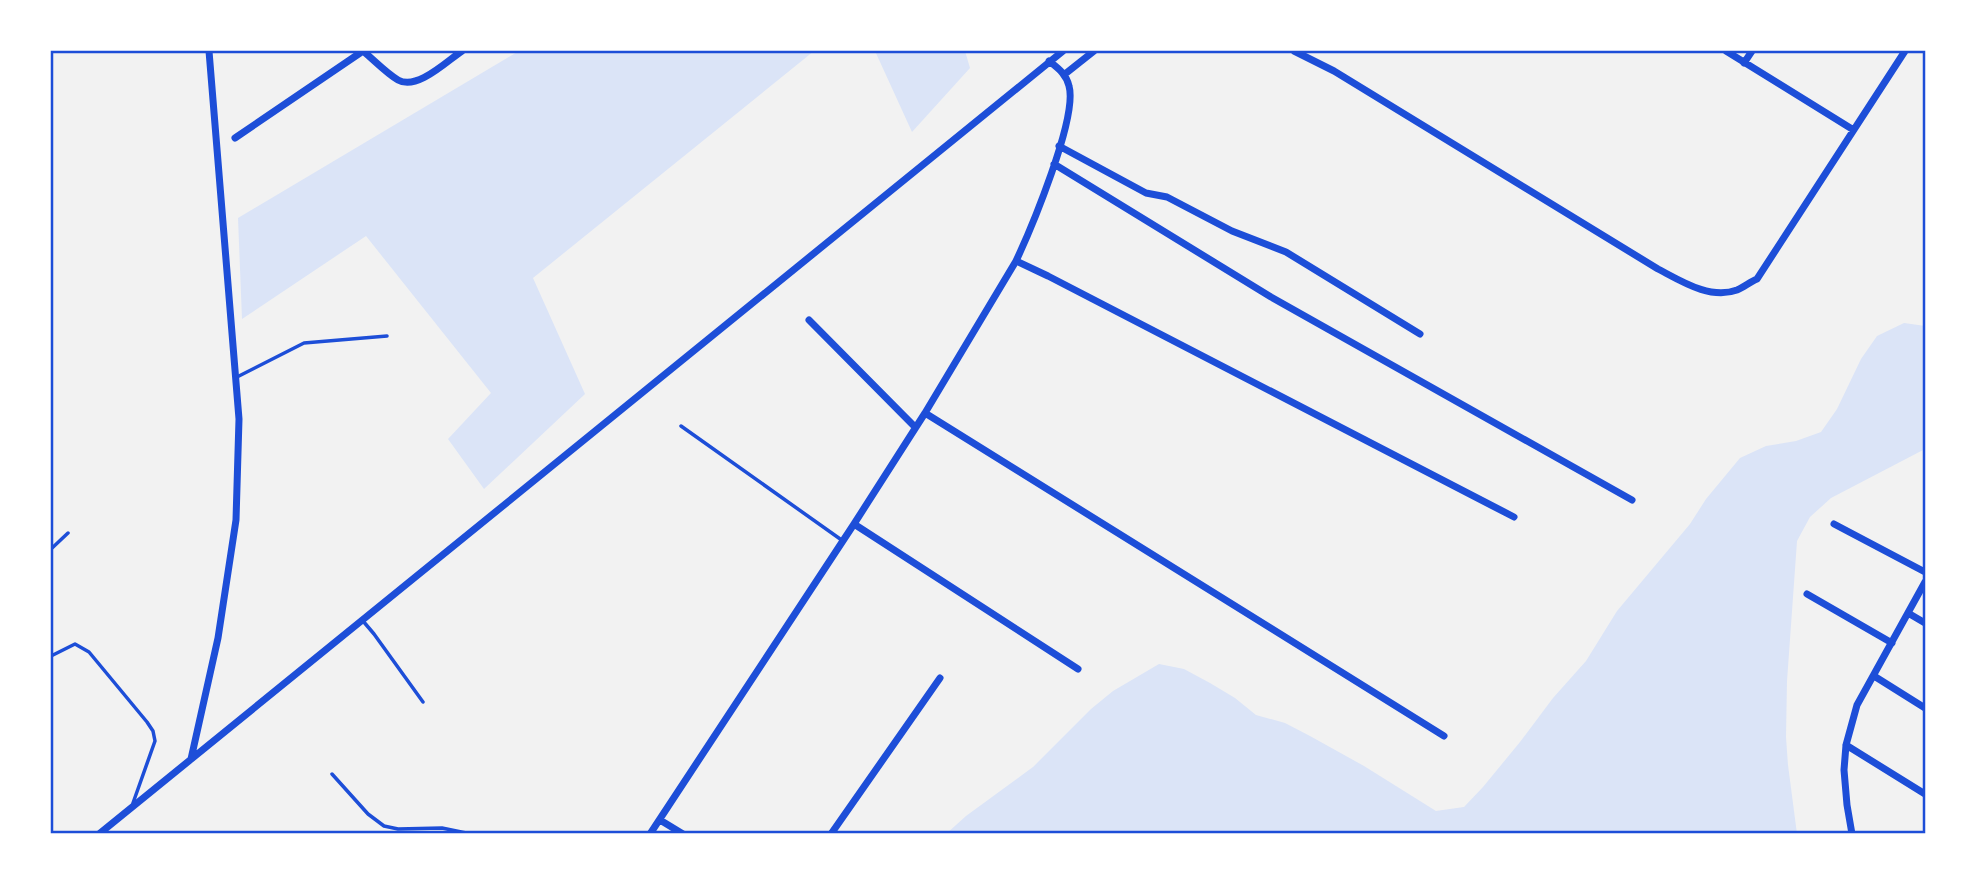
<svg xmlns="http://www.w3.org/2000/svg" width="1976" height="885" font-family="'Sofia Sans Condensed',sans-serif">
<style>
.green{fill:#dbe4f7}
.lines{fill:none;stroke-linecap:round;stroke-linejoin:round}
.service{stroke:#1d4ed8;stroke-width:3.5}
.minor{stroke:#1d4ed8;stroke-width:7}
.neatline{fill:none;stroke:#1d4ed8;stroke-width:2.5}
</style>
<rect width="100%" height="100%" fill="#f2f2f2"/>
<!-- green -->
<path class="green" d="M519,51H814L533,278L585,394L484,489L448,439L491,393L366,236L242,319L238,218Z
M875,51H965L970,68L912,132Z
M1904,323L1925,326V449L1831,498L1810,517L1797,541L1787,681L1786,737L1788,765L1797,834H946L966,816L1033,767L1091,709L1113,691L1159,664L1184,669L1210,683L1235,698L1256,715L1285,723L1310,736L1364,766L1436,811L1464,807L1483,787L1520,742L1553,698L1586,661L1617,611L1690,524L1706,499L1740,458L1766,446L1796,441L1821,432L1837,409L1861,359L1877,336Z"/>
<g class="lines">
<!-- service -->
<path class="service" d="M237,377L304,343L387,336
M681,426L843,541
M51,549L68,533
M363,621L374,634L423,702
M51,656L75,644L89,652L147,722L153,731L155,741L133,803
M332,774L368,814L384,826L398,829L442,828L471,834"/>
<!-- minor -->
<path class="minor" d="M363,51C374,60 386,73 398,80C417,91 447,61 462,51
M1294,51L1334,71L1658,269C1681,281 1710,300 1737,290C1744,287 1750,282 1757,279L1905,51
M1726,51L1852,129
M1744,63L1752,51
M1065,74L1094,51
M235,138L363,51
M1059,146L1146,193L1167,197L1232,231L1286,252L1420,334
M1054,164L1271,297L1632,500
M1016,261L1048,276L1514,517
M809,320L915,427
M925,413L1444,736
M854,524L1078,669
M1834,524L1925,572
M1807,594L1892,643
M1908,613L1925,623
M1874,676L1925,708
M1846,745L1925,794
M191,759L218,638L236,520L239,419L209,51
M660,820L683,834
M99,834L1063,51
M650,834L854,524L925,413L1016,261C1031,229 1078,117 1069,86C1066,74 1059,69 1049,61
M831,834L940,678
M1852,834L1847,805L1844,770L1846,745L1857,705L1925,582"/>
</g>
<!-- border -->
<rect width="1976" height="885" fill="none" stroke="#ffffff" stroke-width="105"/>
<rect x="52" y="52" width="1872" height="780" class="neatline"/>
</svg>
